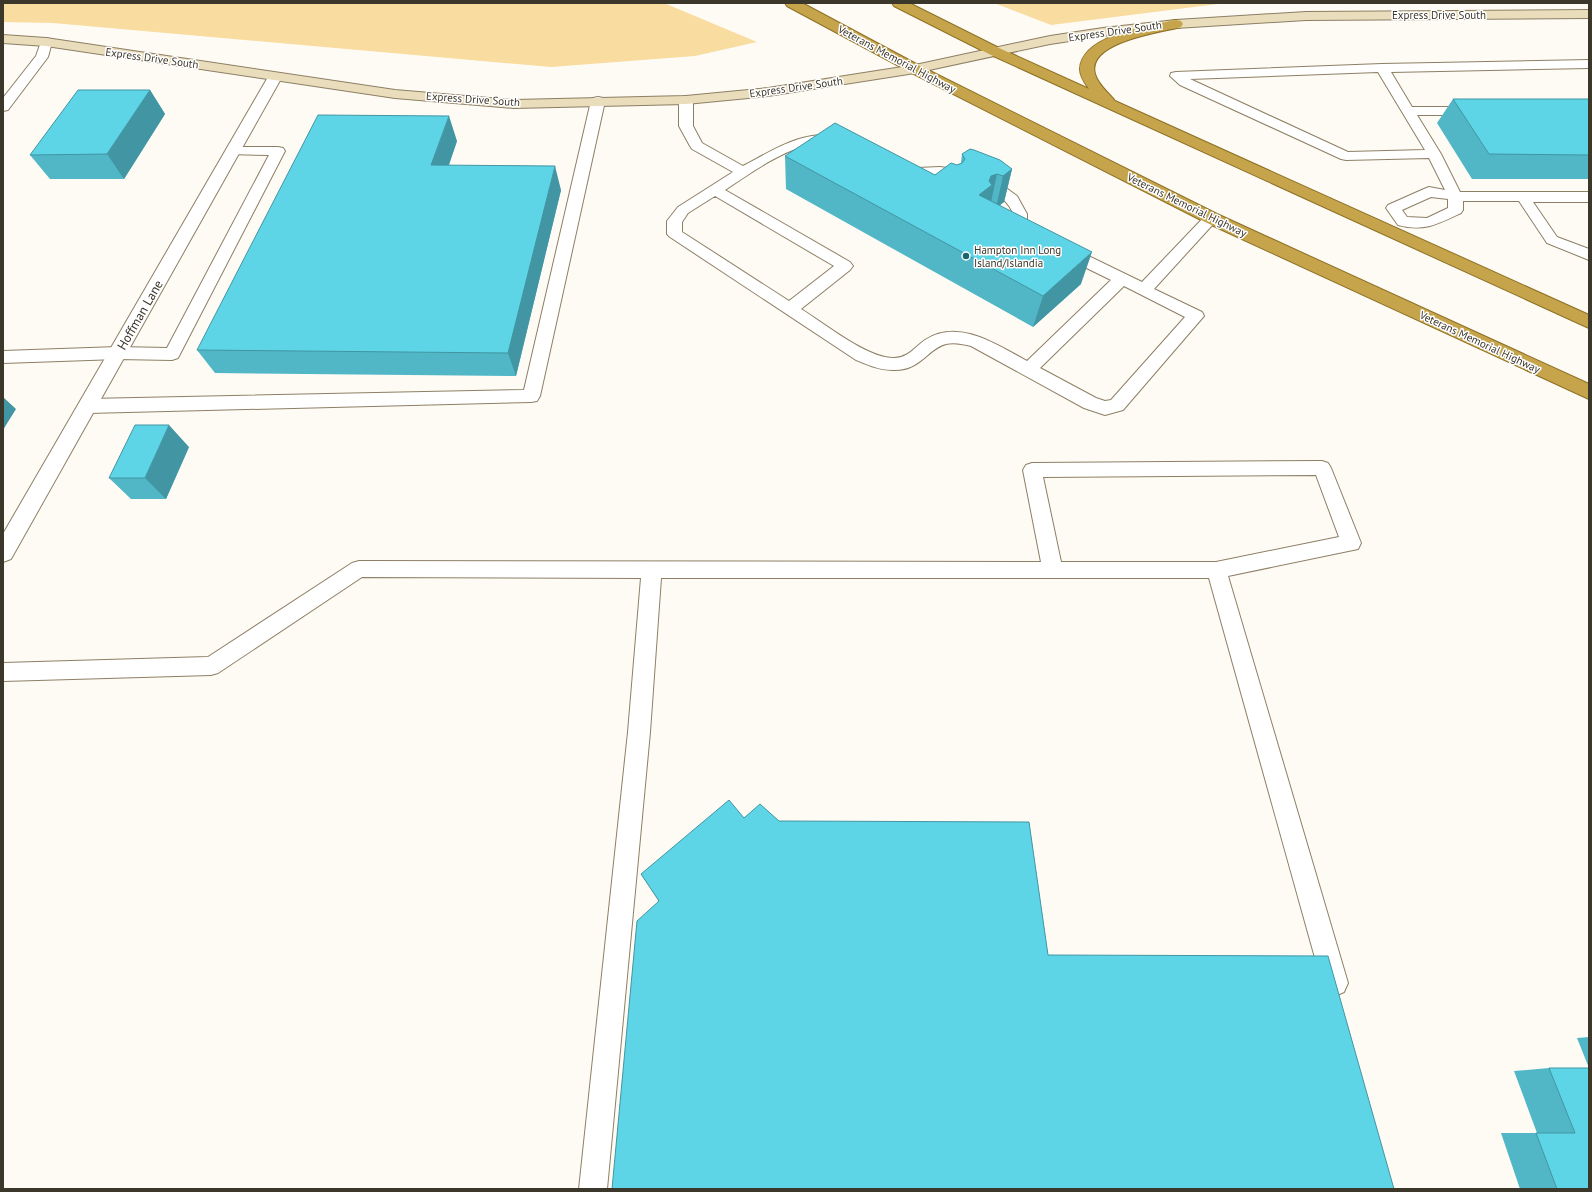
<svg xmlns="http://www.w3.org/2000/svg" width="1592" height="1192" font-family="'PT Sans',sans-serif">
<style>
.green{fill:#f9dc9f}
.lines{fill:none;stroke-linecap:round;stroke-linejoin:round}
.service-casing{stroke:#8d7f64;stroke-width:2}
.minor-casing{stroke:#8d7f64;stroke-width:2}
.secondary-casing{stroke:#8d7f64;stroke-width:2}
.trunk-casing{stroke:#8d7024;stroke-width:2}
.service{fill:#fff;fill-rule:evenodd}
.minor{fill:#fff;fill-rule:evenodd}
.secondary{fill:#eaddbc;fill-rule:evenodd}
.trunk{fill:#c6a44c;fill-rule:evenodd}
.wall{fill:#51b7c7}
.shaded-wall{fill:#4295a2}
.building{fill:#5ed5e7;stroke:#4295a2}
.poi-dot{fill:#1a6570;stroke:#fff;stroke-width:1.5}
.labels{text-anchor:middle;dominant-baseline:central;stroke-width:3;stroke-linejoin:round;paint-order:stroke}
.far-street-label{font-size:11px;fill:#3c372b;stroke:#fff}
.far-poi-label{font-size:11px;fill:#3c372b;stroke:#fff;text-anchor:start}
.street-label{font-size:13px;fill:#3c372b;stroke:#fff}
</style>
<rect width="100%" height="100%" fill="#fefbf5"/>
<!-- green -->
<path class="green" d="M3,3H664L757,42L695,56L551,67L53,23L3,22Z
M994,3H1226L1051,25Z"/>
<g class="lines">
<!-- service casing -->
<g class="service-casing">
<path id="service" d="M46,38L50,39L52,42L48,57L8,110L3,111V98L36,56L42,39Z
M1589,60V68L1391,72L1412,107H1472L1477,108L1479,111L1477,114L1472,115H1417L1441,154L1460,192H1589V202H1533L1557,237L1589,249V260L1547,243L1519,201H1463V210L1461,213C1438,224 1424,232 1398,225L1386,208L1388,205L1424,189L1429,187L1445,190L1429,158L1346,160L1341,159L1180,85L1170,76L1171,73L1176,72L1382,64ZM1378,72L1425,150L1348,152L1190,79ZM1431,197L1448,199V208L1427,218L1407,217L1402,210Z
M686,96L691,97L693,100V126L702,143L743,166C772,151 805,128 840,137L842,140L840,143C830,145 819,143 809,145C781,151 749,174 725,190L850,262L853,266L850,270L801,309C824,323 868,359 894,358C908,358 915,347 925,340C959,318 997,345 1027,361L1111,280L1058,254L1055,250L1058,246L1063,245L1068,246L1142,282L1206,215L1211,213L1216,215L1218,218L1216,221L1154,289L1202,312L1204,316L1123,410L1105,415L1084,408L971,346C963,344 954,342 946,344C927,349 921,370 895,370C882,371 868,365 856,360L670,237L667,234V221L678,207L733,172L692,149L690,146L679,126V100L681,97ZM715,196L834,266L789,301L682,232V222L688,213ZM1124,286L1185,317L1111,400L1105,401L1096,398L1040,368Z
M598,97L603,98L605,101L540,396L537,401L531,402L88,413L82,411L79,406L82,401L88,399L524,390L591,101L593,98Z
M233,147H278L283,148L285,151L178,358L172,360L118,359L3,363V351L118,347L167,348L269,155L228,154L226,151L228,148Z
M904,162L917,168L940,167L967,171L998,182L1017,196L1027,214V226L1038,232L1041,235L1038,238C1031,240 1018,237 1014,230C1011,225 1014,219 1013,214C1010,203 997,193 988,188C974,180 956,176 940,175C926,175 907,181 897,166L899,163Z
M1322,461L1328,463L1331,468L1361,543L1358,549L1228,576L1348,983L1344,992L1335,996L1326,992L1322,983L1209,578H661L650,732L607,1189H579L628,732L641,578L362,577L218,673L211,675L3,681V663L208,657L352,563L359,561L1041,562L1023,470L1026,465L1032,463ZM1316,475L1339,537L1216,562H1061L1043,477Z"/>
</g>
<!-- minor casing -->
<g class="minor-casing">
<path id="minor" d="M275,73L280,74L282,77L11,559L3,562V534L268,77L270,74Z"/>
</g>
<!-- secondary casing -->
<g class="secondary-casing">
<path id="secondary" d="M1589,10V18L1306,20L1176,28L1103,36L1050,44L915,73L768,96L686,104L514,108L395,98L46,46L3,43V35L46,38L395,90L514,100L686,96L768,88L915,65L1050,36L1103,28L1176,20L1306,12Z"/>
</g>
<!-- trunk casing -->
<g class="trunk-casing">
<path id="trunk" d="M785,3H802L920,66L1217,214L1589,384V399L1205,222L910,72L787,6Z
M892,3H909L999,48L1089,89C1085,83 1080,77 1080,69C1081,35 1151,25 1176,20L1181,21L1183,24L1181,27C1161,32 1086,42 1095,74C1098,85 1108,92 1115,101L1589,315V328L989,54L894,6Z"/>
</g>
<!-- service -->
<use href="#service" class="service"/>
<!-- minor -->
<use href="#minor" class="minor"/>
<!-- secondary -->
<use href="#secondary" class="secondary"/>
<!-- trunk -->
<use href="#trunk" class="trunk"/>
</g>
<!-- wall -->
<path class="wall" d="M150,90L165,114L124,179H50L30,155Z
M1453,99H1589V179H1472L1437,123Z
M457,141L449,165L561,190L516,376L215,373L197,350Z
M962,154L1012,169L1004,202L1000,205L1081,284L1033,327L786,189L785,156L935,175L961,163Z
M189,447L166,499H131L109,478Z
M744,818L779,821L1048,955L1394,1189L659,901L641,874Z
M1589,1037V1189H1520L1501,1133H1537L1514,1071L1549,1068H1589L1577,1038Z"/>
<!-- shaded-wall -->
<path class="shaded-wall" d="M150,90L165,114L124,179L107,154Z
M449,116L457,141L440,190L431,165Z
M555,166L561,190L516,376L508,353Z
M1012,169L1004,202L996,208L1003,176Z
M997,174L990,207L979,195L989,181L991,176Z
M1092,252L1081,284L1033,327L1043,296Z
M3,397L16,409L3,430Z
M169,425L189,447L166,499L145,478Z"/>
<!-- building -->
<path class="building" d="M78,90H150L107,154L30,155Z
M1453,99H1589V155L1489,154Z
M318,115L449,116L431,165L555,166L508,353L197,350Z
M835,123L935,175L951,163L957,165L962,163L965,159L962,154L970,149L974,150L1000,160L1012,169L1003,176L997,174L991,176L989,181L992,185L979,195L1092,252L1043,296L785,156Z
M135,425H169L145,478H109Z
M729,800L744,818L760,804L779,821L1029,822L1048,955L1328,956L1394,1189H612L637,921L659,901L641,874Z
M1549,1068H1589V1189H1557L1536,1133H1575Z"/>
<!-- markers -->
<circle class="poi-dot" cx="966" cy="256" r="4"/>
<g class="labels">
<!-- far-street labels -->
<g class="far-street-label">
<text x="1439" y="15">Express Drive South</text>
<text transform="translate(1115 31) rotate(-8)">Express Drive South</text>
<text transform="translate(152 58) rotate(8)">Express Drive South</text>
<text transform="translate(897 59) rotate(28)">Veterans Memorial Highway</text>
<text transform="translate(796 87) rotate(-8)">Express Drive South</text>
<text transform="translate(473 99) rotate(4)">Express Drive South</text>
<text transform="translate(1187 205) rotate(26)">Veterans Memorial Highway</text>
<text transform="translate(1480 342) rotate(25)">Veterans Memorial Highway</text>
</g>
<!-- far-poi labels -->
<g class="far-poi-label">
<text x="974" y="250">Hampton Inn Long<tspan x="974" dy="13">Island/Islandia</tspan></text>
</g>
<!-- street labels -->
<g class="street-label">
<text transform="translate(140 315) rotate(-60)">Hoffman Lane</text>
</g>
</g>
<!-- border -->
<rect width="1592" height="1192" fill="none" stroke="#3c372b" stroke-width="8"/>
</svg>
